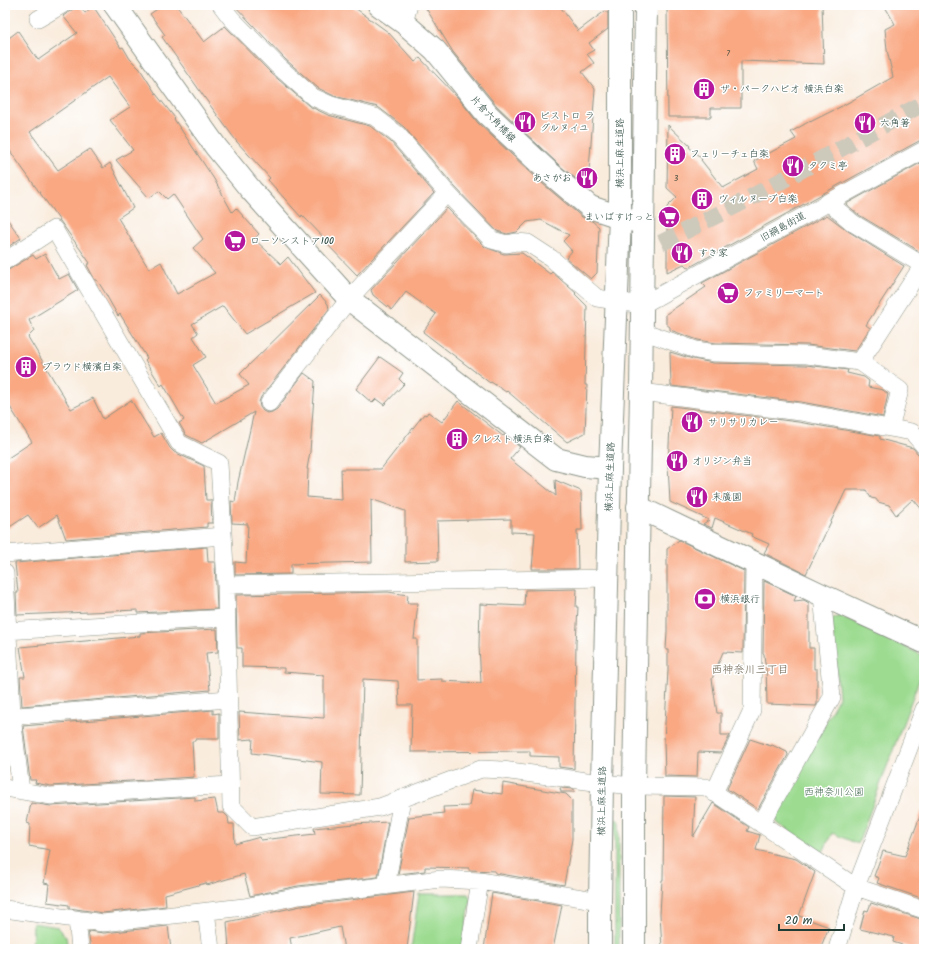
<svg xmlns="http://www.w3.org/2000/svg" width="929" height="954" font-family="Kalam,'Klee One',sans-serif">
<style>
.green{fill:#9ddb91;stroke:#5e8c62}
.building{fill:#f9a882;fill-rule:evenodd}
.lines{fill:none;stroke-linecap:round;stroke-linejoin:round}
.street-tunnel{stroke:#cdc9bb;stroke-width:17;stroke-dasharray:17 8;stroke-linecap:butt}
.street-casing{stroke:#8c9488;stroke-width:18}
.secondary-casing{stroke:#8c9488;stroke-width:24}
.primary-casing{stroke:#8c9488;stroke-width:24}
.street{stroke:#fff;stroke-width:17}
.secondary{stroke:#fff;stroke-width:22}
.primary{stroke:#fff;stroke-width:22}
.labels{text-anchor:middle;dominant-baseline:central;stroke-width:3;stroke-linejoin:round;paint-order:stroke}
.number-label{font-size:8px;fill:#565848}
.poi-label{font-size:10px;fill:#1f3d34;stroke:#fff;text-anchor:start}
.street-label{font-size:10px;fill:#1f3d34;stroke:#fff}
.park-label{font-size:10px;fill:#3e644b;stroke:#fff}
.neighbourhood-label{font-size:11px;fill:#6b624f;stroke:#fff}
</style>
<rect width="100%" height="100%" fill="#fff"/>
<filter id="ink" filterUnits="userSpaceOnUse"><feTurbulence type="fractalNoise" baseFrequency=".025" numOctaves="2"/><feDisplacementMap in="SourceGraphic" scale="8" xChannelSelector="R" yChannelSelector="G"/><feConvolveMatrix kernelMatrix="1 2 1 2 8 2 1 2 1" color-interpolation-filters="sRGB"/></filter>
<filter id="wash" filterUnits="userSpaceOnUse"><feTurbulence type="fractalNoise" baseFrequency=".012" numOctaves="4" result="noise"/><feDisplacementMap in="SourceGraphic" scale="16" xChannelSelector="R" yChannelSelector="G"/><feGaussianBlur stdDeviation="0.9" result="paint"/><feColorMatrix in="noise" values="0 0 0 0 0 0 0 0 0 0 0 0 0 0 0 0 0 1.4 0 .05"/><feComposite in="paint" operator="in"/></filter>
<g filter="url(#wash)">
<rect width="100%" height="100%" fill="#f9ecdd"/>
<!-- green -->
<path class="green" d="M839,615L924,656V667L858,844L832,833L823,852L777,823L776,813L839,697L832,619Z
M616,819L619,821V949H615V821Z
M419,894H468L471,899L462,949H411Z
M33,923L58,927L66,937L68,949H32Z"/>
<g id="blocks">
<!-- building -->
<path class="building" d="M79,5L85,13L93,6L121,48L123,47L130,59L140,69L156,94L175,118L174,119L214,179L232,212L236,208L259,234L254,239L281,264L288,257L315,293L245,334L223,306L192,324L198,333L193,337L206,357L193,365L216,403L249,385L240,374L320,295L328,304L329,309L261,397L259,402L260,407L263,411L267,413L272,412L277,409L304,373L315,381L310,452L307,469H308L307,497L342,500L341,469H381L424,414L426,415L428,412L442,422L458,401L503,436L504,435L520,447L510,459L556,496L555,480L581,491L582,530H577L578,569H532L535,533L511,532V519L437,521L438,561L405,562V511L371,499L372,562L291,564V574L235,575V562L246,563L248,524L232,523L231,501L235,502L238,482L254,412L202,443L186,435L179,423L184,420L163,384L161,386L145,360L147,358L120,314L118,316L104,291L97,280H95L87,265L90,263L5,144V41L18,31L38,60L77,33L63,16ZM108,77L130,107L110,120L133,150L116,160L149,198L159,191L167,199L173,194L203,239L193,248L215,273L177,294L161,262L149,269L118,218L133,208L110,163L103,168L90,149L58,170L30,132Z
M163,5H176L204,42L225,26L271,73L309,106L328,115L370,126L391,142L434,193L357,275L325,242L327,241L302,215L301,217L268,180L270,178L237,142L207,101L162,37L165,35L150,14Z
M234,5H351L388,32L415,62L420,58L459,99L478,123L543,184L582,217L592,221L599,227L597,273L591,279L566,258L572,251L563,241L569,235L541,220L527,222L517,232L507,234L497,231L454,186L404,127L378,107L334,96L318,88L285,59Z
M424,5H559L578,31L605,11L608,13V29L589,43L594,50L587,54L594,63L582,72L595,89L588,184L586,187L559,165L496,105L453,52Z
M667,5H822L824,64L741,61V108H711V117H668Z
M884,5H924V51L923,52L924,55V140L919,141L824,193L688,268L684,264L667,272V207L677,197L667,188L668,125L690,146L689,147L702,159L701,160L723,188L758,169L754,161L796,139L791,132L810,121V122L844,105L893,77L887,50L885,29L895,24Z
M924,161V254L859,215L846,204Z
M447,208L485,247L504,254L522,253L550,274L552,272L576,293L575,294L587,306L585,385H587L585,433L567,442L507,391L506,392L491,382L490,383L423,332L436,314L406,292L392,310L373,295L371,290Z
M827,215L848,231L904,266L866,325L870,328L855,351L807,345L716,343L698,340L670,330V327L666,324V314L706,287L702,283Z
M5,216L21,238L5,249Z
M45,254L59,279L69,274L78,290L29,320L34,331L28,337L71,409L93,398L103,419L131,400L154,437L161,433L170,448L174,452L204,466L206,500H211L212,523H207V527L66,539L57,515L38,528L28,515L5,530V460L32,442L5,399V271L10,269L33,255L36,259Z
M670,352L693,359L713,363L806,365L848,370L847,373L864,377L869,381L868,387L883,390L888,394L883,417L801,402L671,386Z
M380,357L403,373L399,379L404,384L384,405L376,399L372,403L356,389Z
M671,406L798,422L880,436V439L913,448L924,461V512L913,499L896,515L889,505L878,502L876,499L871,498L866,490H846L806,574L764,553L769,544L751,536L752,534L715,518L712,528L703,524L709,520L670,502L668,465Z
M679,540L744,571L743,653L723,652L712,679L717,713H721V735H730L721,753L698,752L697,777L665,776L664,741L668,670V650H666L667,631V549Z
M207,547L208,562H215L217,609L138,613V610L17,615L16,593H18L15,563Z
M764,581L796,596L794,601L804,600L809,603V648H814V669H817V704L816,706L767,704L766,664H765L764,654L763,653Z
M577,589L576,607H578L576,643L574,769L559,767V757L530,756V751L411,752L412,705H399L398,681L363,679L360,795L321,794L322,762L252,753L253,739L240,740L239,712L324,718V677H323V675L284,672V668L242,667V648H237L236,595L388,592L408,595L407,603H418L414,639H417V680L442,679V681L481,683L479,646L480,604L524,606L525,590Z
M217,629L218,652L206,653L210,690L22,706L20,677H25L20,647L140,636V633Z
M213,710V714L219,713V739H195V741H192L194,777L51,786L35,783L36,780H30L23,726Z
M750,739L771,746L772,745L787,752L788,755L758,809L727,789Z
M503,783L566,794L572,800V839L564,885L495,873V871L469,870V868L425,867V871L398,874L409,817L444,813L443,807L469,806L472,790L502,794Z
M560,788L574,789V792H561Z
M664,796L695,797L693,837L713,803L749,827L747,831L760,835L756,850L796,859L815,872L799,916L829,927L820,949H662L660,914L662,880H663Z
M195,797V801L215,799L218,813H224L228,817L229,824H234L235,844L260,837L261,840L315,834L314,828L354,824L388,822L378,877L298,886L250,896L244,874L207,885L206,883L165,894L166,906L103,913L69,908V905L47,902L49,884L44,883L50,850L29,846L30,824L27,823L31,803L51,806Z
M922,811L924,812V899L877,883L879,878L874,876L883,851L905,856Z
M414,892L407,949H344L340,927L290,938L292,949H229L227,922L301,906Z
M492,893L562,905L553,949H484Z
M871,903L924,920V935L919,949H914L893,942L894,937L860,929L865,910L868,911Z
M168,926L171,949H91L88,931L104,933Z"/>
</g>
</g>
<g filter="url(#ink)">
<use href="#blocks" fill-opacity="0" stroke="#8c9488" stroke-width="1"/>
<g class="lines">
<!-- street-tunnel -->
<path class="street-tunnel" d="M661,243L737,205L924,103"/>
<!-- street casing -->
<g class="street-casing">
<path id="street" d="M221,5L231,18L278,66L313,97L331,105L375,117L398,135L447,193L492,240L507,244L516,242L528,243L551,258L597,298L642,305L924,150
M38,19L62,5
M404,23L409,5
M828,202L853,223L924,266
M5,261L54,229L179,443L219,463L226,585L231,806L252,827L380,807L481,769L502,770L602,783L634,786L706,787L856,887L924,910
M642,331L696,350L715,353L807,355L860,362L900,390L890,428
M860,362L923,265
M641,392L800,412L912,432L924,446
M269,403L349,299L447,193
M5,554L223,536
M5,573L12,716L21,791
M226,585L608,578
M5,631L226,618
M5,717L228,699
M5,788L50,796L230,785
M714,793L752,710L754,562
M761,824L832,697L822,595
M386,886L402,799
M5,909L103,923L244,907L299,896L441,879L480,881L600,901
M206,912L211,949
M77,919L80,949
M469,949L480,881
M837,949L856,887L924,709"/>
</g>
<!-- secondary casing -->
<g class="secondary-casing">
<path id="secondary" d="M115,5L216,147L251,190L349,299L556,459L585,466L610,468
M379,5L404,23L435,50L487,114L551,174L590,207L620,217L643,223
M638,507L822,595L924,642"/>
</g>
<!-- primary casing -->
<g class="primary-casing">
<path id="primary" d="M600,949V901L602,783L610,468L620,217V5
M634,949V786L639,494L641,392L646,5"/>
</g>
<!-- street -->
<use href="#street" class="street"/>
<!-- secondary -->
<use href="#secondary" class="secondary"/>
<!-- primary -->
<use href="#primary" class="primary"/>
</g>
</g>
<!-- icons -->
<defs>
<g id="building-disc" transform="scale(1.15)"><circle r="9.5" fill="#b5179e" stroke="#fff"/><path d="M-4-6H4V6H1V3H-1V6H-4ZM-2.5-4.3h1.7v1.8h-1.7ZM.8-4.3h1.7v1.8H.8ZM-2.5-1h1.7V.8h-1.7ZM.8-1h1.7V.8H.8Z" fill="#fff"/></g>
<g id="restaurant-disc" transform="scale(1.15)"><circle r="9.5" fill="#b5179e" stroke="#fff"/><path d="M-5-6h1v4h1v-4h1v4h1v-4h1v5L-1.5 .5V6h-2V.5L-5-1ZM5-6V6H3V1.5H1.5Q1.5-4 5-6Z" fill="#fff"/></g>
<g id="supermarket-disc" transform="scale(1.15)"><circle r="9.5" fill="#b5179e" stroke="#fff"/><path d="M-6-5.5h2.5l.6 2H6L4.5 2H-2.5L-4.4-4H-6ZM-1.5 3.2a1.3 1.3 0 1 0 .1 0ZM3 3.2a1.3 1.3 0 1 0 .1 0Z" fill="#fff"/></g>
<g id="bank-disc" transform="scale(1.15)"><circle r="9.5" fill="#b5179e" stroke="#fff"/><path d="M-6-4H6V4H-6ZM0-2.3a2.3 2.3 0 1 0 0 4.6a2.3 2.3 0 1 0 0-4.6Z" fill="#fff"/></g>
</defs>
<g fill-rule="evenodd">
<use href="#building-disc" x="704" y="89"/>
<use href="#restaurant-disc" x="525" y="122"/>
<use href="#restaurant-disc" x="865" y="123"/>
<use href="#building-disc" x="675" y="154"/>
<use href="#restaurant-disc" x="793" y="166"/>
<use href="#restaurant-disc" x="587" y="178"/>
<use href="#building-disc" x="702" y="199"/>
<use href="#supermarket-disc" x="669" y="217"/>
<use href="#supermarket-disc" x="235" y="241"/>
<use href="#restaurant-disc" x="682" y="253"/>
<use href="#supermarket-disc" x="728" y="293"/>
<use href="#building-disc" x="26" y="367"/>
<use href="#restaurant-disc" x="692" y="422"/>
<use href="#building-disc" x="457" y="439"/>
<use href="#restaurant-disc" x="677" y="461"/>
<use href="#restaurant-disc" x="697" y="497"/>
<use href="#bank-disc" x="705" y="599"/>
</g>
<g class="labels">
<!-- number labels -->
<g class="number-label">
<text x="728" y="53">7</text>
<text x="676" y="178">3</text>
</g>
<!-- poi labels -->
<g class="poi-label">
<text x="720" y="89">ザ・パークハビオ 横浜白楽</text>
<text x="540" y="116">ビストロ ラ<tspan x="540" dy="12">グルヌイユ</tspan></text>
<text x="880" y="123">六角箸</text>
<text x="690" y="154">フェリーチェ白楽</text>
<text x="808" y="166">タクミ亭</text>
<text x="572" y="178" text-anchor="end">あさがお</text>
<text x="718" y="199">ヴィルヌーブ白楽</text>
<text x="654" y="217" text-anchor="end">まいばすけっと</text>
<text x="250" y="241">ローソンストア100</text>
<text x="698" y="253">すき家</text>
<text x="744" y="293">ファミリーマート</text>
<text x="42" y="367">プラウド横濱白楽</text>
<text x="708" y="422">サリサリカレー</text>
<text x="472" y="439">クレスト横浜白楽</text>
<text x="692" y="461">オリジン弁当</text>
<text x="712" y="497">末廣園</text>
<text x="720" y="599">横浜銀行</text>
</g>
<!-- street labels -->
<g class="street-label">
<text transform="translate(493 119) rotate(46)">片倉六角橋線</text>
<text transform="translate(620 153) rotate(-90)">横浜上麻生道路</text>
<text transform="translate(783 227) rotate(-29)">旧綱島街道</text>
<text transform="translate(610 477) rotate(-88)">横浜上麻生道路</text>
<text transform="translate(602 801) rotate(-89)">横浜上麻生道路</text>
</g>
<!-- park labels -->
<g class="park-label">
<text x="834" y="792">西神奈川公園</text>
</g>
<!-- neighbourhood labels -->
<g class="neighbourhood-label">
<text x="750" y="670">西神奈川三丁目</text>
</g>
</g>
<!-- margin -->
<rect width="929" height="954" fill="none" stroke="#fff" stroke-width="20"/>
<!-- scale -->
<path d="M779 924v6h65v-6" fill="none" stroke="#1f3d34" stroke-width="2"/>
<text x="785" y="924" font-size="12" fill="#1f3d34" stroke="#ffffff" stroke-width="3" paint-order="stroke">20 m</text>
</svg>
